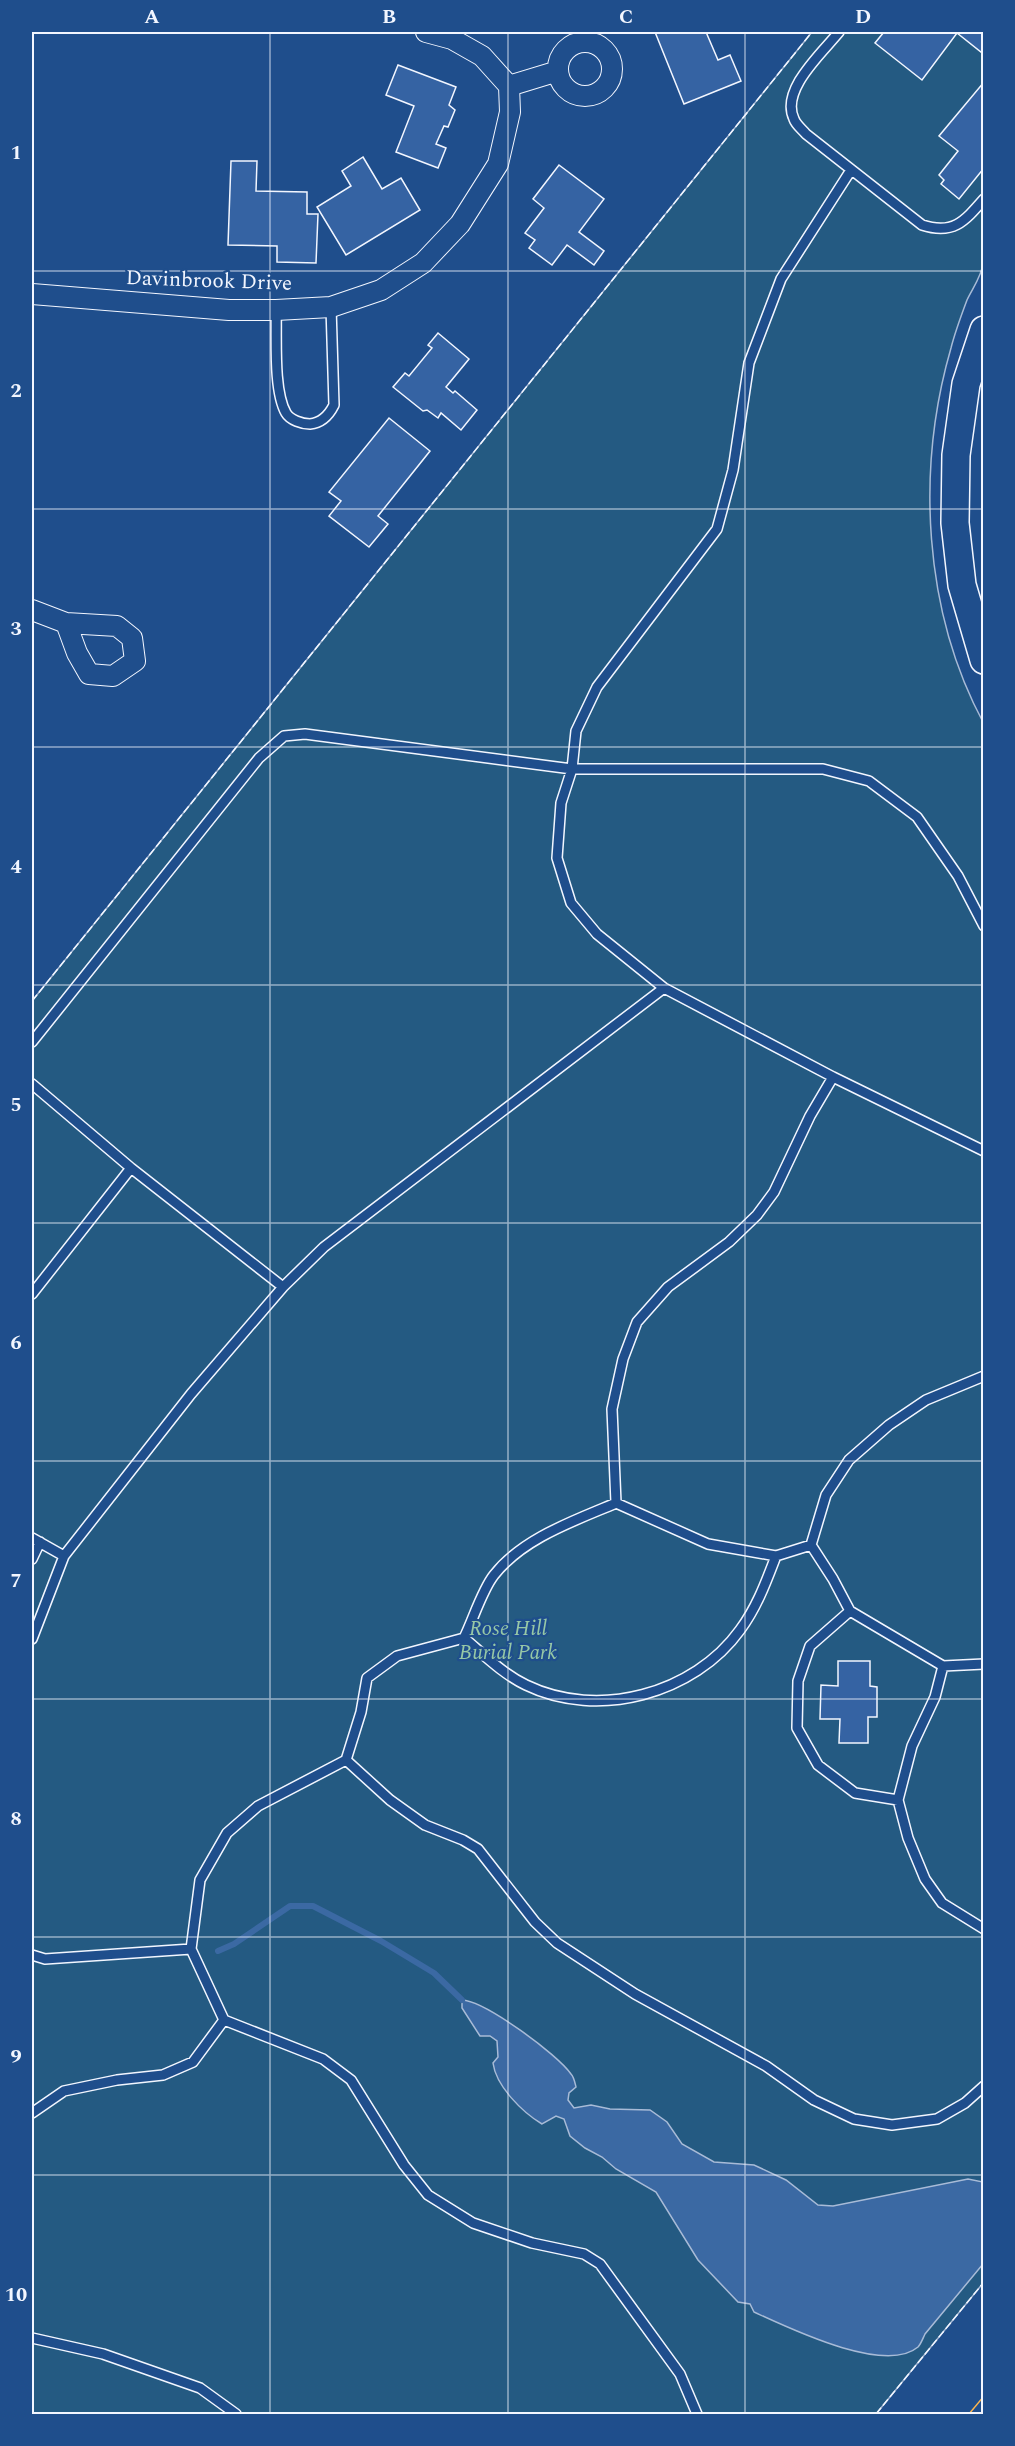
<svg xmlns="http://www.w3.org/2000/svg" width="1015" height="2446" font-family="Spectral,serif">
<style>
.green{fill:#245a82;stroke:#a8bbd7;stroke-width:1.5}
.water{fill:#3b69a3;stroke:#a8bbd7;stroke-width:1.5}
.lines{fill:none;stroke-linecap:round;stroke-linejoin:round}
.stream{stroke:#3b69a3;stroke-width:6}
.building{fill:#3563a3;stroke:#f2f6ff;stroke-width:1.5}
.service-casing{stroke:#f2f6ff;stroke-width:12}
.minor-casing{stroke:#f2f6ff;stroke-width:22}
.secondary-casing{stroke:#f2f6ff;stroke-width:30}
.service{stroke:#1f4e8c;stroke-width:9}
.minor{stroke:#1f4e8c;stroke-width:20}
.secondary{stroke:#1f4e8c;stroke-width:27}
.fence{stroke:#f2f6ff;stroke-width:1.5;stroke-dasharray:8 3;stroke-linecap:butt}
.power{stroke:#ffb74d;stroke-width:1.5;stroke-dasharray:21 4.5 3 4.5;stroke-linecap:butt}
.grid{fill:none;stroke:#f2f6ff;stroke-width:1.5;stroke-opacity:0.55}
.labels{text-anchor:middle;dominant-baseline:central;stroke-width:4.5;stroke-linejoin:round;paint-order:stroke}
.street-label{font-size:21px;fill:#f2f6ff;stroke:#1f4e8c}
.park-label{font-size:21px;font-style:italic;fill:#97c8a6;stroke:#1f4e8c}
.neatline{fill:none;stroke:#f2f6ff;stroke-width:2}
.grid-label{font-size:20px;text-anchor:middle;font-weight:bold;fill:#f2f6ff}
</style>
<rect width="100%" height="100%" fill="#1f4e8c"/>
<!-- green -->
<path class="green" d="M812,32H983C983,85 983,138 983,191C983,214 987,240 983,263C982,276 972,289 967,300C961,316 955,332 951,348C916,469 923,611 984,724V2282L876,2414H32V1001Z"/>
<!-- water -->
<path class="water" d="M462,2000C485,2001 557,2054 571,2074C574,2077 575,2083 576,2087L569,2093L568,2100L574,2108L591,2105L610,2109L650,2110L667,2122L682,2144L714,2162L754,2165L786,2180L818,2205L833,2206L968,2179L983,2182V2264L925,2334C923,2338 921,2344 918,2347C885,2375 789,2328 754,2312L750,2304L738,2302L698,2260L656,2192L616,2169L602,2157L585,2148L570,2136L564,2119L556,2116L542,2124C522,2112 496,2086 493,2063L498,2057L497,2041L490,2036H480L462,2008Z"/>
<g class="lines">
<!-- stream -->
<path class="stream" d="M218,1951L234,1944L290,1906H313L381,1941L434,1973L462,2000"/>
</g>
<!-- building -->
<path class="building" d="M655,32H706L718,60L730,55L741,81L684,104Z
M884,32H984V50L981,52L957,33L922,80L875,43Z
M398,65L456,87L449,105L455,110L448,127L444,126L436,144L446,148L438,168L396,152L414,106L386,95Z
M984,82V168L959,199L941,184L944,180L939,175L958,151L939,136Z
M363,157L382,189L401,178L420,210L346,255L317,207L351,186L342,171Z
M231,161H257L256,191L307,192V214H318L316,263L277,262V246L228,245Z
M559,165L604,199L579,232L604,251L594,265L567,245L552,265L529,248L535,240L525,233L544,208L533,199Z
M438,333L469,359L446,387L453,393L455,391L477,410L461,430L441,413L438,418L427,410L423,411L393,387L405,373L409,376L432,348L428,345Z
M389,418L430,451L378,516L388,524L369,547L329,516L341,501L329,492Z
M838,1661H870V1686L877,1687V1717H868V1743H839L840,1719H820L821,1685L838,1686Z"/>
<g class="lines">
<!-- service casing -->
<g class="service-casing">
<path id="service" d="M839,32C822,53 780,90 794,119C796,125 802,129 806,134L922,225C953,235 964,222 984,199
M851,170L781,279L749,363L733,470L717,529L597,687L576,731L572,769L561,803L557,858L571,903L597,934L664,988L833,1077L984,1151
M276,310C277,337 273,390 286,413C290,420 302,424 310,424C321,423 329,415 334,405L331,307
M32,1042L259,758L284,736L305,734L572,769H823L869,781L917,817L958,876L984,926
M833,1077L810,1116L774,1192L757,1215L729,1242L668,1287L637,1322L623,1359L612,1409L616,1503L708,1544L776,1556L811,1545L833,1579L850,1611L943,1666
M32,1084L131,1168L283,1287
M32,1294L131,1168
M32,1538L64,1556
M811,1545L826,1495L849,1460L889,1425L926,1400L984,1376
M32,1559L40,1542
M850,1611L810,1646L798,1681L797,1728L818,1765L855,1793L898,1800
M464,1638C473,1620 482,1590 494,1575C523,1538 574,1521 616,1503
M32,1639L64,1556L191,1394L283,1287L324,1247L664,988
M984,1664L943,1666L935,1697L912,1746L898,1800L908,1838L925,1879L942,1903L984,1929
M346,1760L361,1712L367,1678L397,1656L464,1638C484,1655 503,1674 526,1685C598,1720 694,1694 740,1630C757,1607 766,1582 776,1556
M32,1955L45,1959L191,1949
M32,2113L64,2091L117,2080L163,2075L193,2062L224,2020
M32,2338L103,2354L200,2388L236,2414
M697,2414L680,2374L600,2264L584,2254L532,2243L473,2223L428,2195L404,2165L351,2080L323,2059L224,2020L191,1949L200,1880L227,1833L258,1806L346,1760L390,1800L425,1825L463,1840L478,1849L535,1922L557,1943L635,1994L766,2066L814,2100L854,2119L892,2125L937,2119L965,2103L984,2086"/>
</g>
<!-- minor casing -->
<g class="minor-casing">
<path id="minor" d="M558 69a27 27 0 1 1 54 0a27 27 0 1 1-54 0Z
M509,86L558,71
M32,294L229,310H276L331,307L381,290L423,263L460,224L498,164L510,112L509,86L482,56L452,39L426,32
M32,610L66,623L117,626L132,638L135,661L113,676L89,674L77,653L66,623"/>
</g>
<!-- secondary casing -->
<g class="secondary-casing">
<path id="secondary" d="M984,330L966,384L956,455L955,523L962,585L984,660"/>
</g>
<!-- service -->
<use href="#service" class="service"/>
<!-- minor -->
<use href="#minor" class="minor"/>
<!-- secondary -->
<use href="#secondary" class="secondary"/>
<!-- fence -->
<path class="fence" d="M32,1001L812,32
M876,2414L984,2282"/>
<!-- power -->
<path class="power" d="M969,2414L984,2396"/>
</g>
<!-- grid -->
<path class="grid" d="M270,32V2414M508,32V2414M745,32V2414M32,271H984M32,509H984M32,747H984M32,985H984M32,1223H984M32,1461H984M32,1699H984M32,1937H984M32,2175H984"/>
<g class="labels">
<!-- street labels -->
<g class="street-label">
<text transform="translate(209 281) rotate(2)">Davinbrook Drive</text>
</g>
<!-- park labels -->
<g class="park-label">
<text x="508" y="1629">Rose Hill<tspan x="508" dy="24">Burial Park</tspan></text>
</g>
</g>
<!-- border -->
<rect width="1015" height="2446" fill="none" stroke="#1f4e8c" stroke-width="66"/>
<rect x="33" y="33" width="949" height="2380" class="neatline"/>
<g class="grid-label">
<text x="152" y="23">A</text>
<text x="389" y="23">B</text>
<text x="626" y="23">C</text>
<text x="863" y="23">D</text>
<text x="16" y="159">1</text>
<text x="16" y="397">2</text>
<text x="16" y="635">3</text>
<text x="16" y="873">4</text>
<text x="16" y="1111">5</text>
<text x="16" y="1349">6</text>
<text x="16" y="1587">7</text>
<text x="16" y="1825">8</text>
<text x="16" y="2063">9</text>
<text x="16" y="2301">10</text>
</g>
</svg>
